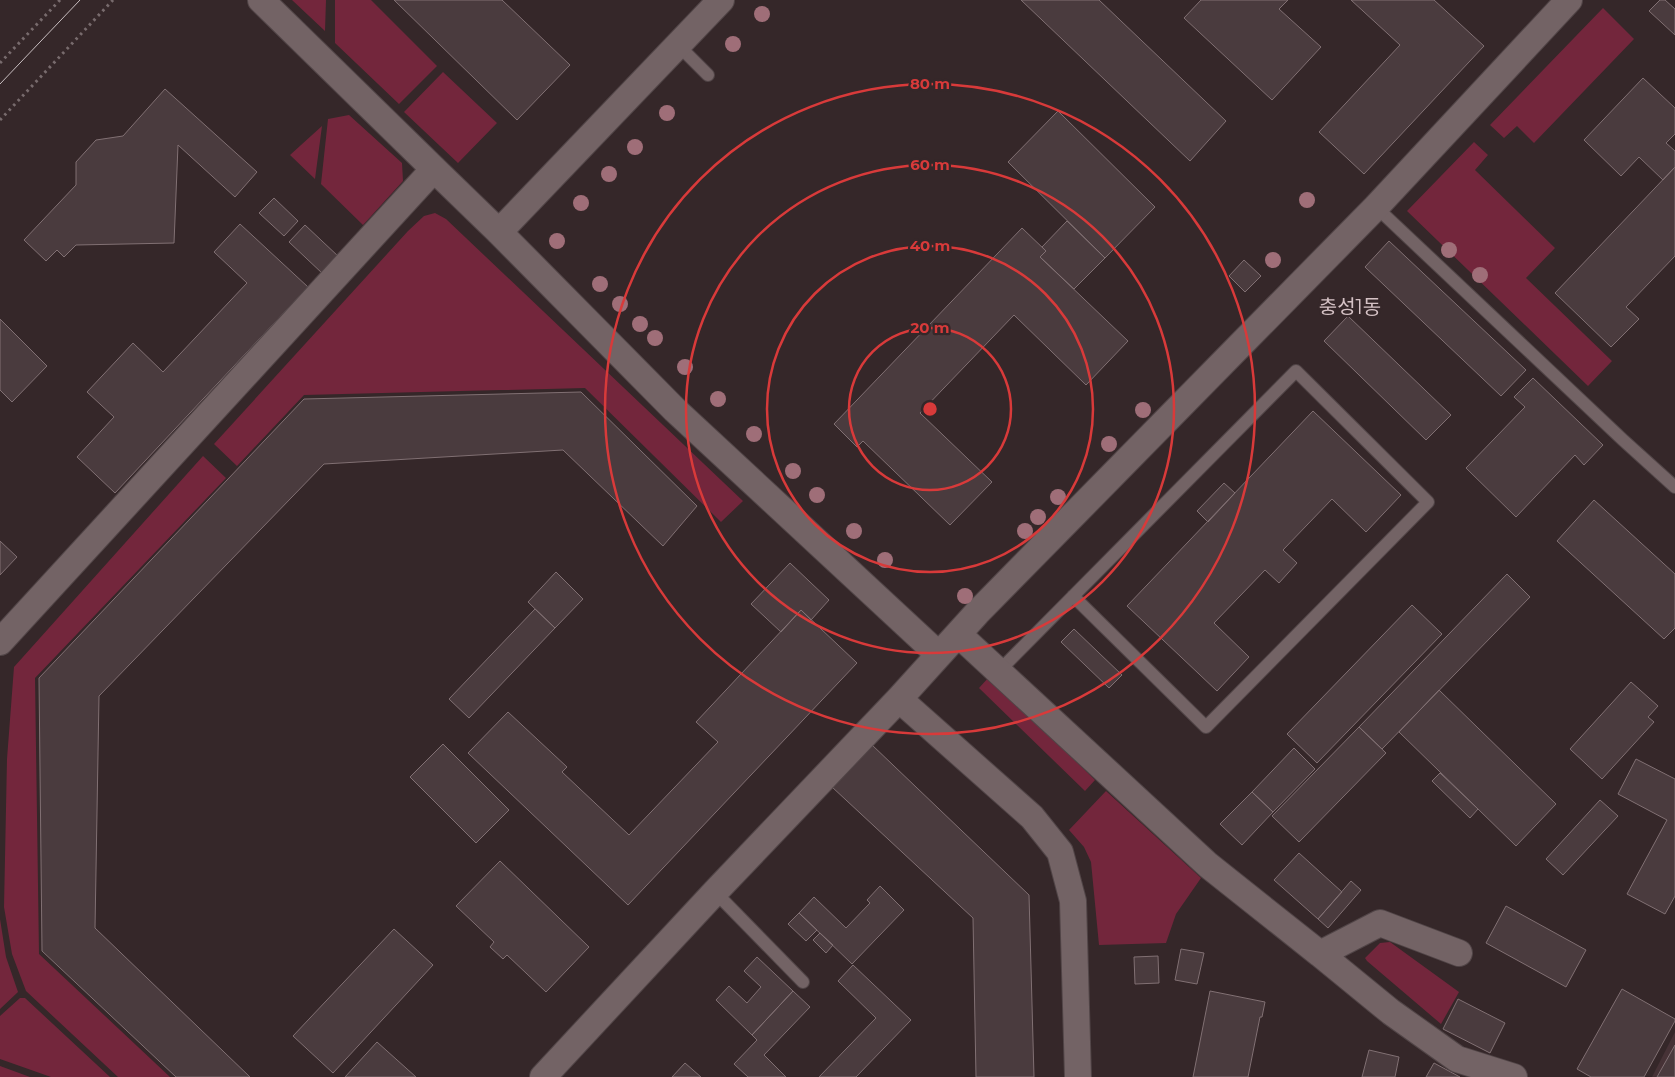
<svg xmlns="http://www.w3.org/2000/svg" width="1675" height="1077" font-family="Montserrat,'Noto Sans KR',sans-serif">
<style>
.built{fill:#463236}
.green{fill:#73263c}
.building{fill:#4a3b3e;stroke:#817073}
.lines{fill:none;stroke-linecap:round;stroke-linejoin:round}
.lane-casing{stroke:#514547;stroke-width:14}
.street-casing{stroke:#514547;stroke-width:28}
.path{stroke:#786b6d;stroke-width:3;stroke-dasharray:2.5 4;stroke-linecap:butt}
.lane{stroke:#736365;stroke-width:12}
.street{stroke:#736365;stroke-width:26}
.tram{stroke:#c8bec0;stroke-width:1}
.tree{fill:#9f6e78}
.ring{fill:none;stroke:#d83a3a;stroke-width:2.5}
.labels{text-anchor:middle;dominant-baseline:central;stroke-width:4.5;stroke-linejoin:round;paint-order:stroke}
.quarter-label{font-size:20px;fill:#d5c2c5;stroke:#352729}
.centre{fill:#d83a3a;stroke:#352729;stroke-width:2.5}
.ring-label{font-size:15px;text-anchor:middle;font-weight:bold;fill:#d83a3a;stroke:#352729;stroke-width:4.5;stroke-linejoin:round;paint-order:stroke}
</style>
<rect width="100%" height="100%" fill="#352729"/>
<!-- built -->
<path class="built" d="M1675,1032V1077H1652Z"/>
<!-- green -->
<path class="green" d="M292,0H326L325,31Z
M335,0H371L437,66L399,104L335,43Z
M1603,8L1634,39L1534,143L1517,126L1504,138L1490,125Z
M443,72L497,123L458,163L404,112Z
M349,115L402,163L403,181L363,225L321,184L328,119Z
M322,126L315,179L290,155Z
M1474,142L1488,155L1475,170L1555,248L1526,278L1612,361L1588,386L1407,211Z
M435,213L446,219L743,501L721,522L585,388L304,395L237,466L214,444L408,231L424,216Z
M203,456L226,478L35,678L39,954L170,1077H118L26,991L12,954L4,907L7,759L14,667Z
M989,677L1095,780L1085,791L979,688Z
M1106,791L1201,878L1176,914L1166,943L1099,945L1091,862L1084,847L1069,830Z
M0,919L6,957L18,992L0,1009Z
M1390,942L1459,992L1441,1024L1367,961L1365,958L1380,943Z
M20,998H25L110,1077H51L0,1059V1016Z
M0,1066L30,1077H0Z"/>
<!-- building -->
<path class="building" d="M394,0H502L570,65L517,120Z
M1021,0H1099L1226,121L1190,161Z
M1201,0H1288L1279,9L1321,47L1272,100L1184,18Z
M1351,0H1434L1484,46L1364,174L1319,132L1400,45Z
M1660,0H1665L1675,9V35L1649,11Z
M1643,78L1675,108V134L1666,143L1675,151V167L1663,180L1639,157L1621,176L1584,140Z
M165,89L257,172L235,197L178,145L174,243L76,245L64,257L57,250L46,261L24,240L76,185V162L96,140L123,136Z
M1058,111L1155,207L1105,258L1008,162Z
M1675,167V256L1626,307L1639,319L1611,347L1555,293Z
M274,198L298,221L284,236L259,213Z
M1067,221L1105,258L1074,289L1040,257L1046,251L1042,247Z
M240,224L308,287L115,493L77,457L114,417L87,392L133,343L163,372L247,283L214,252Z
M305,225L339,257L323,274L289,242Z
M1022,228L1046,251L1040,257L1128,341L1086,385L1014,315L920,413L992,482L950,525L863,441L857,447L834,424Z
M1389,241L1526,370L1501,396L1365,267Z
M1244,260L1261,276L1245,292L1229,276Z
M1348,316L1451,415L1426,440L1324,341Z
M0,319L47,366L12,402L0,390Z
M1533,378L1603,445L1584,465L1575,455L1516,517L1466,468L1525,407L1514,397Z
M581,392L697,506L663,546L563,450L324,464L99,696L95,928L250,1077H176L42,951L39,678L304,399Z
M1313,411L1401,495L1366,532L1332,499L1283,550L1297,563L1279,583L1265,570L1214,623L1249,657L1217,691L1127,606Z
M1224,483L1235,493L1208,522L1197,511Z
M1594,500L1675,574V628L1664,639L1557,541Z
M0,541L17,557L0,575Z
M790,563L829,600L811,620L801,610L781,632L751,604Z
M556,572L583,599L555,628L528,602Z
M1507,574L1530,597L1382,749L1359,727Z
M1412,605L1442,634L1317,763L1287,734Z
M535,609L555,628L469,718L449,699Z
M801,610L857,663L628,905L468,753L508,712L567,767L562,772L629,835L718,742L696,722Z
M1074,629L1122,675L1109,688L1061,642Z
M1631,682L1658,706L1648,717L1654,722L1602,779L1570,749Z
M1439,690L1556,804L1516,846L1399,732Z
M1359,727L1386,753L1299,842L1272,816Z
M443,744L509,810L476,843L410,777Z
M871,744L1029,895L1034,1077H976L973,918L832,787Z
M1294,748L1315,769L1273,812L1252,792Z
M1636,759L1675,779V896L1665,914L1627,894L1667,820L1618,794Z
M1440,773L1478,809L1470,818L1432,781Z
M1252,792L1273,812L1242,845L1220,824Z
M1600,800L1618,816L1563,875L1546,859Z
M1299,853L1342,892L1318,919L1274,880Z
M500,861L589,947L546,992L507,955L503,959L490,947L494,942L456,906Z
M1351,881L1361,890L1328,928L1318,919Z
M880,886L904,910L852,964L799,913L814,897L846,928L870,903L867,900Z
M1506,906L1586,950L1566,987L1486,943Z
M799,913L817,930L806,941L788,924Z
M394,929L433,965L333,1073L293,1036Z
M820,933L833,945L826,953L813,940Z
M1181,949L1204,953L1197,984L1175,980Z
M1158,956L1159,983L1135,984L1134,957Z
M757,957L793,991L752,1035L716,1000L729,986L747,1003L761,987L744,971Z
M853,965L911,1020L856,1077H819L876,1018L838,981Z
M1622,989L1675,1019V1021L1644,1077H1591L1577,1069Z
M793,991L810,1007L764,1055L786,1077H748L734,1064L757,1040L752,1035Z
M1210,991L1265,1002L1262,1017H1260L1248,1077H1193Z
M1458,999L1505,1023L1490,1053L1443,1029Z
M377,1042L416,1077H345Z
M1675,1045V1077H1657Z
M1369,1050L1399,1057L1395,1077H1362Z
M685,1063L701,1077H672Z
M1434,1063L1460,1077H1426Z"/>
<g class="lines">
<!-- lane casing -->
<g class="lane-casing">
<path id="lane" d="M678,45L708,75
M1376,207L1623,440L1675,487
M999,671L1296,371L1428,502L1206,727L1073,596
M715,892L803,982"/>
</g>
<!-- street casing -->
<g class="street-casing">
<path id="street" d="M261,0L434,169
M499,232L721,0
M958,634L1208,865L1320,954L1380,923L1459,953
M0,642L434,169L499,232L675,410L939,655
M899,699L1032,817L1060,852L1073,901L1078,1077
M1320,954L1391,1012L1457,1059L1514,1077
M543,1077L715,892L899,699L977,613L1376,207L1569,0"/>
</g>
<!-- path -->
<path class="path" d="M0,63L60,0
M0,120L113,0"/>
<!-- lane -->
<use href="#lane" class="lane"/>
<!-- street -->
<use href="#street" class="street"/>
<!-- tram -->
<path class="tram" d="M0,84L80,0"/>
</g>
<!-- trees -->
<g class="tree">
<circle cx="762" cy="14" r="8"/>
<circle cx="733" cy="44" r="8"/>
<circle cx="667" cy="113" r="8"/>
<circle cx="635" cy="147" r="8"/>
<circle cx="609" cy="174" r="8"/>
<circle cx="1307" cy="200" r="8"/>
<circle cx="581" cy="203" r="8"/>
<circle cx="557" cy="241" r="8"/>
<circle cx="1449" cy="250" r="8"/>
<circle cx="1273" cy="260" r="8"/>
<circle cx="1480" cy="275" r="8"/>
<circle cx="600" cy="284" r="8"/>
<circle cx="620" cy="304" r="8"/>
<circle cx="640" cy="324" r="8"/>
<circle cx="655" cy="338" r="8"/>
<circle cx="685" cy="367" r="8"/>
<circle cx="718" cy="399" r="8"/>
<circle cx="1143" cy="410" r="8"/>
<circle cx="754" cy="434" r="8"/>
<circle cx="1109" cy="444" r="8"/>
<circle cx="793" cy="471" r="8"/>
<circle cx="817" cy="495" r="8"/>
<circle cx="1058" cy="497" r="8"/>
<circle cx="1038" cy="517" r="8"/>
<circle cx="854" cy="531" r="8"/>
<circle cx="1025" cy="531" r="8"/>
<circle cx="885" cy="560" r="8"/>
<circle cx="965" cy="596" r="8"/>
</g>
<!-- distance rings -->
<g class="ring">
<circle cx="930" cy="409" r="81"/>
<circle cx="930" cy="409" r="163"/>
<circle cx="930" cy="409" r="244"/>
<circle cx="930" cy="409" r="325"/>
</g>
<g class="labels">
<!-- quarter labels -->
<g class="quarter-label">
<text x="1350" y="307">충성1동</text>
</g>
</g>
<circle cx="930" cy="409" r="8" class="centre"/>
<g class="ring-label">
<text x="930" y="89">80 m</text>
<text x="930" y="170">60 m</text>
<text x="930" y="251">40 m</text>
<text x="930" y="333">20 m</text>
</g>
</svg>
